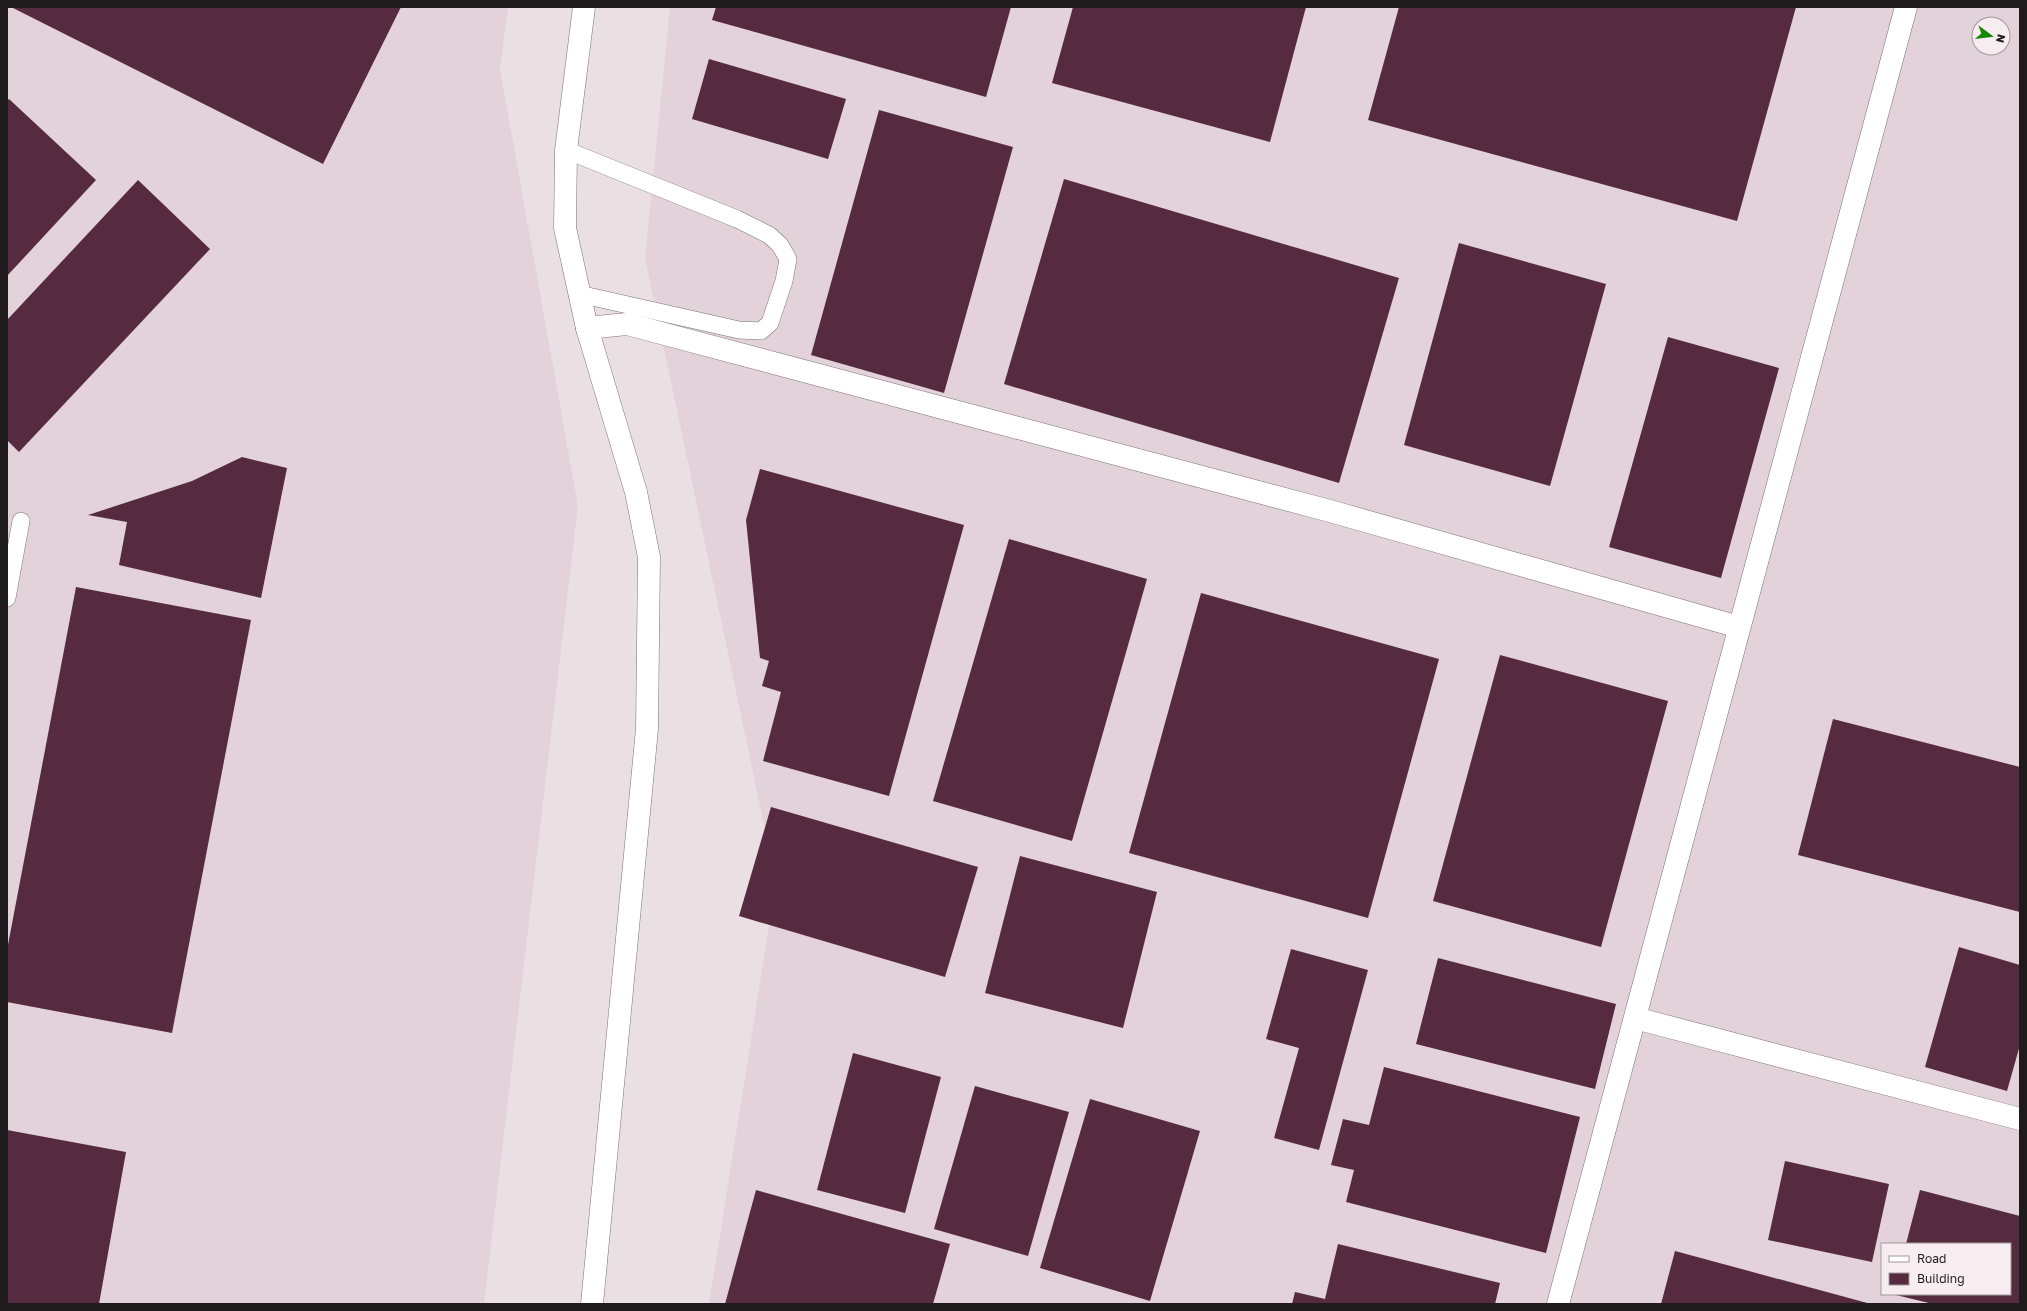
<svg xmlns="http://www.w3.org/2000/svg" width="2027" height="1311" font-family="'Golos Text',sans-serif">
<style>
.built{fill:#e3d2d9;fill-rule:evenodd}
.building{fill:#562b3f}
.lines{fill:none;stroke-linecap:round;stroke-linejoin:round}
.lane-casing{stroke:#7a7275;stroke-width:18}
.street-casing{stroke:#7a7275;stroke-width:23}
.secondary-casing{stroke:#7a7275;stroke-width:23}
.lane{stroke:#fff;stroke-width:17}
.street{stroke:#fff;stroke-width:22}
.secondary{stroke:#fff;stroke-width:22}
</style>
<rect width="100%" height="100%" fill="#eae0e4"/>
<!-- built -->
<path class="built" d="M7,7H508L500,69L578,506L484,1304H7Z
M670,7H2020V1304H709L776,882L645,258ZM1979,24H2003V48H1979ZM1882,1244H2010V1294H1882Z"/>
<!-- building -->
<path class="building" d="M11,7H401L323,164Z
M716,7H1011L986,97L712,20Z
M1073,7H1306L1270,142L1052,83Z
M1399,7H1796L1737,221L1368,120Z
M709,59L846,99L828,159L692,119Z
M9,99L96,180L7,276V101Z
M879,110L1013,147L944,393L811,355Z
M1064,179L1399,278L1339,483L1004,384Z
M138,180L210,249L19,452L7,440V320Z
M1459,243L1606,284L1550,486L1404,445Z
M1668,337L1779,368L1721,578L1609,547Z
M242,457L287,468L261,598L119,565L127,522L88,515L192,481Z
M760,469L964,525L889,796L763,761L781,692L762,686L769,661L760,658L746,520Z
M1009,539L1147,579L1072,841L933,801Z
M76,587L251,620L172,1033L7,1002V950Z
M1201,593L1439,659L1368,918L1129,853Z
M1500,655L1668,701L1601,947L1433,901Z
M1833,719L2020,767V912L1798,855Z
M771,807L978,867L945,977L739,916Z
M1020,856L1157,892L1123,1028L985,993Z
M1959,947L2020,965V1045L2007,1091L1925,1067Z
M1291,949L1368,970L1319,1150L1274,1138L1299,1048L1266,1039Z
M1438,958L1616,1004L1595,1089L1416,1044Z
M853,1053L941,1077L905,1213L817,1190Z
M1384,1067L1580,1117L1546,1253L1346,1202L1354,1170L1331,1165L1343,1119L1369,1125Z
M975,1086L1069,1112L1028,1256L934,1229Z
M1090,1099L1200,1131L1150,1301L1040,1268Z
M7,1130L126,1152L99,1304H7Z
M1785,1161L1889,1184L1872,1262L1768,1240Z
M756,1190L950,1244L933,1304H725Z
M1920,1190L2020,1216V1304H1933L1896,1295L2010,1294V1244H1906Z
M1338,1244L1500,1283L1495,1304H1292L1295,1292L1325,1299Z
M1675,1251L1871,1304H1661Z"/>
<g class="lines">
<!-- lane casing -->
<g class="lane-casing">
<path id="lane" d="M566,150L737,219L769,235L780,245L788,259L784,281L770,323L761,331L739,330L579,294
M7,598L21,521"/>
</g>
<!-- street casing -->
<g class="street-casing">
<path id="street" d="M587,328L627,324L1330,511L1739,627
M1635,1018L2020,1119
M1558,1304L1906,7"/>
</g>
<!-- secondary casing -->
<g class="secondary-casing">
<path id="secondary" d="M584,7L566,150L565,228L587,328L636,492L649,557L647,729L592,1304"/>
</g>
<!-- lane -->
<use href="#lane" class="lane"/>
<!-- street -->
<use href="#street" class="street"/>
<!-- secondary -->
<use href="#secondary" class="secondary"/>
</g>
<!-- border -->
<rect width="2027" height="1311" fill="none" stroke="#1f1b1c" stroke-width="16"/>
<!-- legend -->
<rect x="1881" y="1243" width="130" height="52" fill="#f7edf1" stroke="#a1999c"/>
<rect x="1889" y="1256" width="20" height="6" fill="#ffffff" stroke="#a1999c"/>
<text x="1917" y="1263" font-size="12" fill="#1f1b1c">Road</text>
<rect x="1889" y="1273" width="20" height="12" fill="#562b3f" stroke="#a1999c"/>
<text x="1917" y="1283" font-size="12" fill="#1f1b1c">Building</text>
<!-- north arrow -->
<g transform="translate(1991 36) rotate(105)"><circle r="19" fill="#f7edf1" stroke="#a1999c"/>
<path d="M0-3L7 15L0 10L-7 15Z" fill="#168703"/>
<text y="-6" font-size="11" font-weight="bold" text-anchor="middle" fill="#1f1b1c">N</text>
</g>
</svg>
